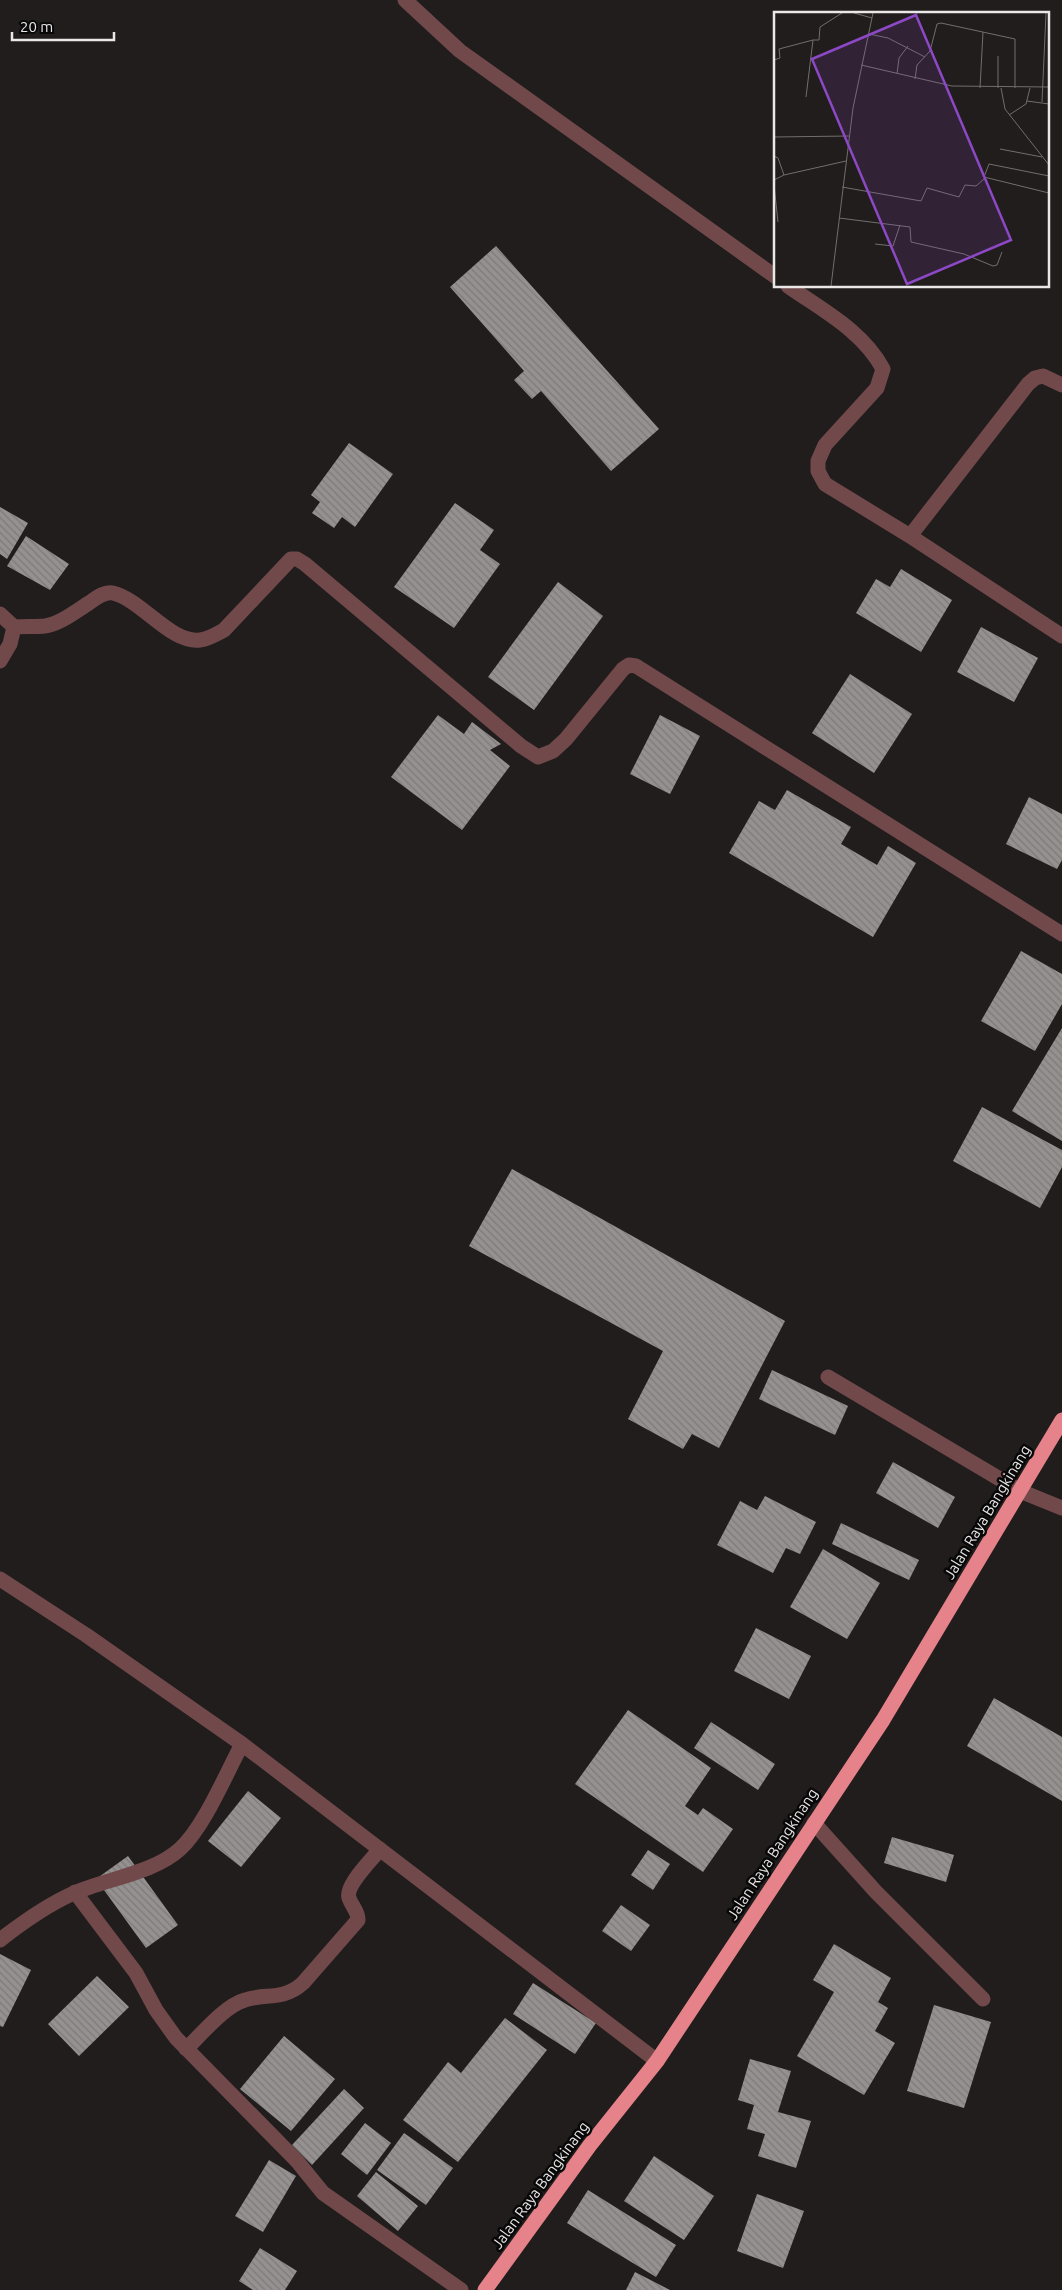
<svg xmlns="http://www.w3.org/2000/svg" width="1062" height="2290" font-family="Ubuntu,sans-serif">
<style>
.building{fill:url(#building-back-hatch)}
.lines{fill:none;stroke-linecap:round;stroke-linejoin:round}
.minor{stroke:#71494b;stroke-width:15}
.highway{stroke:#e68289;stroke-width:15}
.labels{text-anchor:middle;dominant-baseline:central;stroke-width:5;stroke-linejoin:round;paint-order:stroke}
.street-label{font-size:15px;fill:#e9e7e7;stroke:#090808}
.inset-road{fill:none;stroke:#716e6e;stroke-width:1}
.view{fill:#8c48c5;fill-opacity:0.15;stroke:#8c48c5;stroke-width:2.5}
.inset-edge{fill:none;stroke:#e9e7e7;stroke-width:2.5}
</style>
<defs>
<pattern id="building-back-hatch" width="6" height="6" patternUnits="userSpaceOnUse" patternTransform="scale(1.25)"><rect width="6" height="6" fill="#969191"/><path d="M-1 5l2 2M0 0l6 6M5-1l2 2" fill="none" stroke="#7e7a7a"/></pattern>
</defs>
<rect width="100%" height="100%" fill="#211d1d"/>
<!-- building -->
<path class="building" d="M496,246L659,429L611,471L541,391L532,399L514,380L524,371L450,287Z
M349,443L393,474L355,527L342,517L334,528L312,513L320,502L311,495Z
M455,503L494,530L480,550L500,564L454,628L394,587Z
M0,507L28,523L7,559L0,554Z
M26,536L69,564L50,590L7,566Z
M901,569L952,600L921,652L856,613L876,579L890,587Z
M558,582L603,616L534,710L488,677Z
M981,627L1038,658L1014,702L957,672Z
M850,674L912,714L874,773L812,733Z
M438,715L464,734L472,722L501,744L490,750L510,766L462,830L391,777Z
M660,715L700,736L670,794L630,774Z
M787,790L851,827L841,844L877,865L888,846L916,863L873,937L729,853L759,801L775,810Z
M1029,797L1062,814V860L1057,869L1006,844Z
M1021,951L1062,974V1004L1035,1051L981,1021Z
M1062,1028V1141L1012,1111Z
M982,1107L1062,1150V1167L1040,1208L953,1161Z
M512,1169L785,1321L719,1448L692,1434L683,1449L628,1419L663,1351L469,1246Z
M772,1370L848,1406L835,1435L759,1399Z
M893,1462L955,1497L938,1528L876,1493Z
M765,1496L816,1522L800,1554L786,1548L773,1573L717,1545L740,1501L757,1510Z
M841,1523L919,1560L909,1580L832,1544Z
M823,1549L880,1583L847,1639L790,1607Z
M756,1628L811,1656L789,1699L734,1671Z
M994,1698L1062,1737V1801L967,1746Z
M628,1710L711,1768L685,1806L698,1815L703,1808L733,1829L703,1872L575,1784Z
M711,1722L775,1764L758,1790L694,1748Z
M248,1791L281,1818L241,1867L208,1841Z
M892,1837L954,1855L946,1882L884,1863Z
M648,1850L670,1864L653,1890L631,1875Z
M128,1856L178,1925L146,1948L96,1879Z
M621,1905L650,1925L631,1951L602,1931Z
M834,1944L891,1978L878,2002L888,2008L875,2031L895,2043L864,2095L797,2056L834,1992L813,1980Z
M0,1954L31,1970L3,2027L0,2026Z
M97,1976L129,2007L79,2056L48,2024Z
M533,1983L596,2023L575,2054L513,2014Z
M934,2005L991,2022L964,2108L907,2091Z
M505,2018L547,2050L458,2162L403,2120L448,2062L461,2073Z
M284,2036L335,2079L291,2131L240,2089Z
M750,2059L791,2071L778,2112L811,2121L796,2168L758,2156L765,2134L747,2129L754,2105L738,2100Z
M344,2089L364,2108L312,2165L292,2145Z
M365,2123L391,2143L367,2175L341,2154Z
M404,2133L453,2168L426,2205L377,2170Z
M654,2156L714,2196L684,2240L624,2201Z
M269,2160L296,2176L263,2232L235,2216Z
M376,2172L418,2206L398,2231L357,2196Z
M588,2190L676,2245L656,2277L567,2223Z
M757,2194L804,2211L783,2268L737,2251Z
M260,2248L297,2271L285,2290H253L239,2281Z
M635,2272L670,2290H626Z"/>
<g class="lines">
<!-- minor -->
<path class="minor" d="M405,0L460,51L776,277
M788,286C822,310 863,331 883,369L877,388L825,445L818,461V471L825,484L910,536L1062,636
M910,536L1028,384L1035,378L1043,376L1062,385
M0,614L14,627L10,644L0,661
M14,627C24,626 35,627 45,626C60,624 76,611 89,603C96,598 104,591 113,593C142,600 171,644 200,640C209,639 217,634 224,630L291,559H297L305,564L521,746L538,757L553,751L566,739L623,669L629,665L636,666L1062,934
M828,1377L1020,1491L1062,1508
M0,1579L86,1635L242,1744L657,2061
M814,1823L876,1892L983,1999
M75,1892L136,1973L156,2010L176,2038L297,2161L323,2193L461,2290
M0,1940C23,1922 47,1905 74,1893C106,1879 154,1873 180,1849C204,1827 226,1774 242,1744
M186,2049C201,2035 224,2006 245,2000C266,1993 283,2001 303,1983L358,1920C358,1910 352,1907 349,1898C345,1885 372,1860 380,1849"/>
<!-- highway -->
<path class="highway" d="M485,2290L590,2145L657,2061L883,1720L1062,1420"/>
</g>
<g class="labels">
<!-- street labels -->
<g class="street-label">
<text transform="translate(987 1512) rotate(-59)">Jalan Raya Bangkinang</text>
<text transform="translate(772 1854) rotate(-57)">Jalan Raya Bangkinang</text>
<text transform="translate(540 2185) rotate(-54)">Jalan Raya Bangkinang</text>
</g>
</g>
<!-- overview -->
<g transform="translate(774 12)">
<rect width="275" height="275" fill="#211d1d"/>
<path class="inset-road" d="M80,1L98,6M95,22L114,26L151,45M0,48L6,46L5,37L39,28M87,53L178,74L275,75M123,62L125,46L134,34M141,67L143,53L156,39L163,12L167,11L241,27V76M206,76L209,20M224,76V44M227,76L231,97L275,153M32,85L39,28H45L46,15L68,1M253,89L275,92M268,90L272,1M235,103L252,92L256,76M0,125L75,124M226,137L268,145M0,144L4,146L10,163L0,168M10,163L72,149M275,164L215,152L210,165L275,181M0,173L4,210M68,175L147,189L153,176L185,185L191,173L202,174L210,167M65,206L136,215L137,230L190,242L219,254L223,253L228,240M101,232L119,234L126,213M57,274L79,96L99,1"/>
<path class="view" d="M142,3L237,228L133,272L38,47Z"/>
<rect width="275" height="275" class="inset-edge"/>
</g>
<!-- scale -->
<path d="M12 32v8h102v-8" fill="none" stroke="#e9e7e7" stroke-width="2.5"/>
<text x="20" y="32" font-size="15" fill="#e9e7e7" stroke="#090808" stroke-width="4" paint-order="stroke">20 m</text>
</svg>
